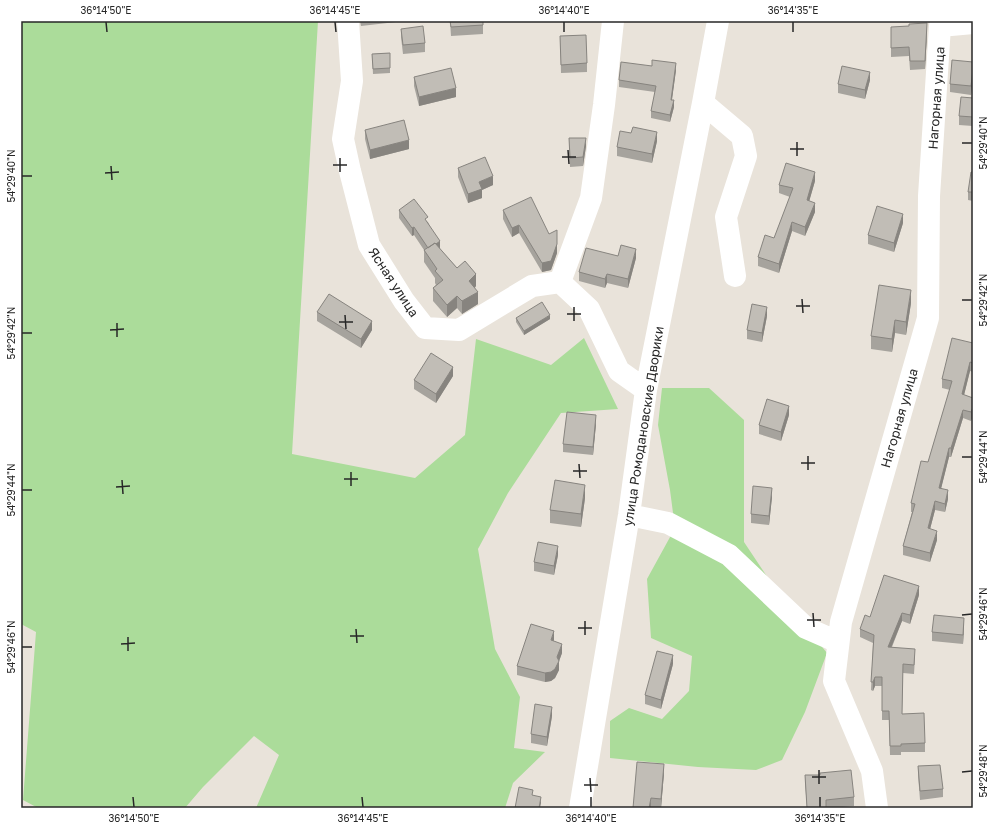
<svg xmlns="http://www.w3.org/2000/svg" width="994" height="829" font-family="'Golos Text',sans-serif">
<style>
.green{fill:#abdc9a}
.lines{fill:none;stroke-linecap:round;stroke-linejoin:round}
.minor{stroke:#fff;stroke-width:22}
.wall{fill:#a6a39d}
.shaded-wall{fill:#87847f}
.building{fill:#c1bdb6;stroke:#87847f}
.ticks{fill:none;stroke:#272727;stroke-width:1.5}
.labels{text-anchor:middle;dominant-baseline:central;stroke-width:3.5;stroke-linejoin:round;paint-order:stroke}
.street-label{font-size:13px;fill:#272727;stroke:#fff}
.neatline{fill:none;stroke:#272727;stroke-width:1.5}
.ticks-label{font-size:10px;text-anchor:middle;fill:#272727}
</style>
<rect width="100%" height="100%" fill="#e9e3da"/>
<!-- green -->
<path class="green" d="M21,21H318L292,454L415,478L465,435L476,339L551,365L584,338L618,409L561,413L508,493L478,549L495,649L520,697L514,748L545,752L513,783L505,808H256L279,755L254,736L203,787L185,808H38L23,800L36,632L21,624Z
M662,388H709L744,420V542L776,590L827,653L805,712L782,760L756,770L698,767L610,758V721L629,708L662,719L689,691L692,656L651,638L647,579L675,528L670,490L658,425Z"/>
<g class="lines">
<!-- minor -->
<path class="minor" d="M348,21L352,81L343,139L350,171L369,245L404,301L425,328L459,330L532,286L560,282L589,309L619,371L646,390
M940,26L973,23
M703,103L742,136L746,156L726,217L735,276
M560,282L591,198L604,105L613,21
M629,515L668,523L729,555L806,628L838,642
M580,808L629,515L646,390L703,103L718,21
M877,808L872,771L834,681L841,622L928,318L929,196L940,26"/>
</g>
<!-- wall -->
<path class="wall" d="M360,21H396V22L361,26Z
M450,21H483V34L451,36Z
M891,27L927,32L925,69L910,70L909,56L891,57Z
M401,29L425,43V52L403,54L401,37Z
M560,36L587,63V72L561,73Z
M390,53V73L373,74L372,54Z
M973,62L971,95L950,92V84Z
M676,70L672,100L674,107L670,122L651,118V111L655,92L619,87V80Z
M414,77L456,97L419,106L414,86Z
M870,80L865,99L838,93V84Z
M973,98V126L959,125V116Z
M365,130L409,149L370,159L365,139Z
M569,138L586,146L583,166L570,167Z
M657,141L652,163L617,156V147Z
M458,168L493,185L482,190V198L468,203L458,177Z
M973,172V201L968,200V192Z
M815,181L809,201L815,212L805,236L792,231L779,273L758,266V257L774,238L790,197L779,193V185Z
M399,210L428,222L440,249L457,268L476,286L475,288L478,304L462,314L457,308L447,317L433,301V288L436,285L435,283V278L424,262V250L414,235L412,236L399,218Z
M503,210L557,253L551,270L542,272L519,233L512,237L503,219Z
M903,223L894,252L868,244V235Z
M618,256L636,258L628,288L607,283L605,288L579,281V272Z
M911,303L906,335L895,333L892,352L871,349V336Z
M317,312L372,330L361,348L317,321Z
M767,316L762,342L747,339V330Z
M516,318L550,319L524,335L516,322Z
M973,343V372L970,371L964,395L973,398V416L971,421L963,418L951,457H949L941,488L948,499L945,512L935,510L930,529L937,540L930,562L903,555V546L912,512H911V503L928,462L950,390L942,388V379Z
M453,376L436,403L414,389V380Z
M789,415L781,441L759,434V425Z
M596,424L593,455L563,452V444Z
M772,497L769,525L751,523V514Z
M585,498L581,527L550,523V510Z
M558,555L554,575L534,571V562Z
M919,595L910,624L902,621L892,647L915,657L914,674L903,673L902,714L925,743V752H901V755H890L889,720H882V686H875L873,691L871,690L873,643L860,637V629L870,617Z
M964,627L963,644L932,641V632Z
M554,640L553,641L562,653L559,661V670L555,678L551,681L545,682L517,675V666Z
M673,664L661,709L645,704V695Z
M552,716L547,746L531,743V734Z
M637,762L664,773L661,808L651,807Z
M918,766L943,789V797L920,800L918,775Z
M805,775H820L854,797V806L831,808H807L805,783Z"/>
<!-- shaded-wall -->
<path class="shaded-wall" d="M927,23V32L925,69V61Z
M676,63V70L671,106V100Z
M973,69V78L971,95V86Z
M870,72V80L865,99V90Z
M456,88V97L419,106V97Z
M674,100V107L670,122V115Z
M657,132V141L652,163V154Z
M586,138V146L583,166V157Z
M409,140V149L370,159V150Z
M815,172V181L807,209V200Z
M493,176V185L482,190V198L468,203V194L479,182Z
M815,203V212L805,236V227Z
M903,214V223L894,252V243Z
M792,222V231L779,273V264Z
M519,225V233L512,237V228Z
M414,227V235L412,236V228Z
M440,241V249H428Z
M557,244V253L551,270L542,272V263Z
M636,249V258L628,288V279Z
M476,274V286L469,293V281Z
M607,274V283L605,288V279Z
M911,290V303L906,335V322Z
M478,292V304L462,314V301Z
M457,296V308L447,317V305Z
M767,307V316L762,342V333Z
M550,315V319L524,335V331Z
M895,320V333L892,352V339Z
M372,321V330L361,348V339Z
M970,362V371L962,403V394Z
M453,367V376L436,403V394Z
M789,406V415L781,441V432Z
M973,407V416L971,421V412Z
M963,410V418L951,457V448Z
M596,415V424L593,455V447Z
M949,448V457L939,497V488Z
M585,485V498L581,527V514Z
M772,488V497L769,525V516Z
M948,490V499L945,512V504Z
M935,501V510L928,537V528Z
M937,531V540L930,562V553Z
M558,546V555L554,575V566Z
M919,586V595L910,624V615Z
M902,613V621L888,655V647Z
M964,618V627L963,644V635Z
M554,631V640L551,649V640Z
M562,644V653L558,664L559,661V670L555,678L551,681L545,682V673L557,657Z
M673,655V664L661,709V700Z
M875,677V686L873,691V682Z
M552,707V716L547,746V737Z
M664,764V773L661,808V799Z
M541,797V803L540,808H539Z
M651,798V807L650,808H649Z"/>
<!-- building -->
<path class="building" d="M450,21H483V25L451,27Z
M927,23L925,61H910L909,47L891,48V27L909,26V24Z
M423,26L425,43L403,45L401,29Z
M586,35L587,63L561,65L560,36Z
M390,53V68L373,69L372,54Z
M652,60L676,63L671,100H674L670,115L651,111L656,86L619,80L621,62L652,66Z
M952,60L973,62V69L971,86L950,84Z
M842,66L870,72L865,90L838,84Z
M451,68L456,88L419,97L414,77Z
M961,97L973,98V117L959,116Z
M404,120L409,140L370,150L365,130Z
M633,127L657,132L652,154L617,147L620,131L631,133Z
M569,138H586L583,157L570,158Z
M485,157L493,176L479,182L482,189L468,194L458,168Z
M786,163L815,172L807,200L815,203L805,227L792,222L779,264L758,257L765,235L774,238L793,188L779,185Z
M971,172H973V192H968Z
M531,197L549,234L557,230V244L551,261L542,263L519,225L512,228L503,210Z
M414,199L428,217L425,219L440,241L436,244L435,243L428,248L414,227L412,228L399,210Z
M877,206L903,214L894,243L868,235Z
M435,243L457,268L465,261L476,274L469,281L478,292L462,301L457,296L447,305L433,288L443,280L435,271L437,269L424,250Z
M621,245L636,249L628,279L607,274L605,279L579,272L586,248L618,256Z
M879,285L911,290L906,322L895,320L892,339L871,336Z
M329,294L372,321L361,339L317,312Z
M542,302L550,315L524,331L516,318Z
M752,304L767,307L762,333L747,330Z
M952,338L973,343V363L970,362L962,394L973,398V407L971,412L963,410L951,448H949L939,488L948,490L945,504L935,501L928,528L937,531L930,553L903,546L915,504L911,503L921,461L928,462L952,381L942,379Z
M431,353L453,367L436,394L414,380Z
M767,399L789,406L781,432L759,425Z
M567,412L596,415L593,447L563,444Z
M555,480L585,485L581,514L550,510Z
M753,486L772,488L769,516L751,514Z
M538,542L558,546L554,566L534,562Z
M884,575L919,586L910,615L902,613L888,647L915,649L914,665L903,664L902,714L924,713L925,743L901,744V746H890L889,711H882V677H875L873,682H871L874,635L860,629L865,615L870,617Z
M934,615L964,618L963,635L932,632Z
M531,624L554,631L551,640L562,644L557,657L559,661L555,669L551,672L545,673L517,666Z
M657,651L673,655L661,700L645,695Z
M535,704L552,707L547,737L531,734Z
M637,762L664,764L661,799L651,798L649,808H633Z
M940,765L943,789L920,791L918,766Z
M851,770L854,797L826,800V808H807L805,775H820V773Z
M519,787L533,790L532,795L541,797L539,808H515Z"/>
<!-- ticks -->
<path class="ticks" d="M106,22L107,32M335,22L336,32M564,22V32M793,22V32M797,142V156M962,143H972M790,149H804M568,150L569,164M562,157H576M340,158V172M333,165H347M111,166L112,180M105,173L119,172M22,176H32M802,299L803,313M962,300H972M796,306H810M574,307V321M567,314H581M345,315L346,329M339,322H353M117,323V337M110,330L124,329M22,333H32M808,456V470M962,457H972M801,463H815M579,464L580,478M573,471H587M351,472V486M344,479H358M122,480L123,494M116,487L130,486M22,490H32M813,613L814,627M962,615L972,614M807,620H821M585,621V635M578,628H592M356,629L357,643M350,636H364M128,637V651M121,644L135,643M22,647H32M819,770V784M962,772L972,771M812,777H826M590,778L591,792M584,785H598M133,797L134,807M362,797L363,807M591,797V807M820,797V807"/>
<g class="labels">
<!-- street labels -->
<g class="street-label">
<text transform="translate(936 98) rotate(-86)">Нагорная улица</text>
<text transform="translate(394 282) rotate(57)">Ясная улица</text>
<text transform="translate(899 418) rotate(-74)">Нагорная улица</text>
<text transform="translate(643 426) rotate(-81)">улица Ромодановские Дворики</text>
</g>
</g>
<!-- border -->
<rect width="994" height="829" fill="none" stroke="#ffffff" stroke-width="44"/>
<rect x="22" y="22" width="950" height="785" class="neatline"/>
<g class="ticks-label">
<text x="106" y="14">36°14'50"E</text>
<text x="335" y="14">36°14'45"E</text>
<text x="564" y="14">36°14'40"E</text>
<text x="793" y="14">36°14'35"E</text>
<text transform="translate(983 143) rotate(-90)" y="4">54°29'40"N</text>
<text transform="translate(11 176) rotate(-90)" y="4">54°29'40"N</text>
<text transform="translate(983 300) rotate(-90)" y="4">54°29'42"N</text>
<text transform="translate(11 333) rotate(-90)" y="4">54°29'42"N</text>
<text transform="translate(983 457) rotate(-90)" y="4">54°29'44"N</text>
<text transform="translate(11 490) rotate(-90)" y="4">54°29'44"N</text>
<text transform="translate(983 614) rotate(-90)" y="4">54°29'46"N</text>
<text transform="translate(11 647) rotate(-90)" y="4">54°29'46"N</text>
<text transform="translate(983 771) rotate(-90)" y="4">54°29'48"N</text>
<text x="134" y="822">36°14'50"E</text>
<text x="363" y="822">36°14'45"E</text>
<text x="591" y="822">36°14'40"E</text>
<text x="820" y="822">36°14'35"E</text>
</g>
</svg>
